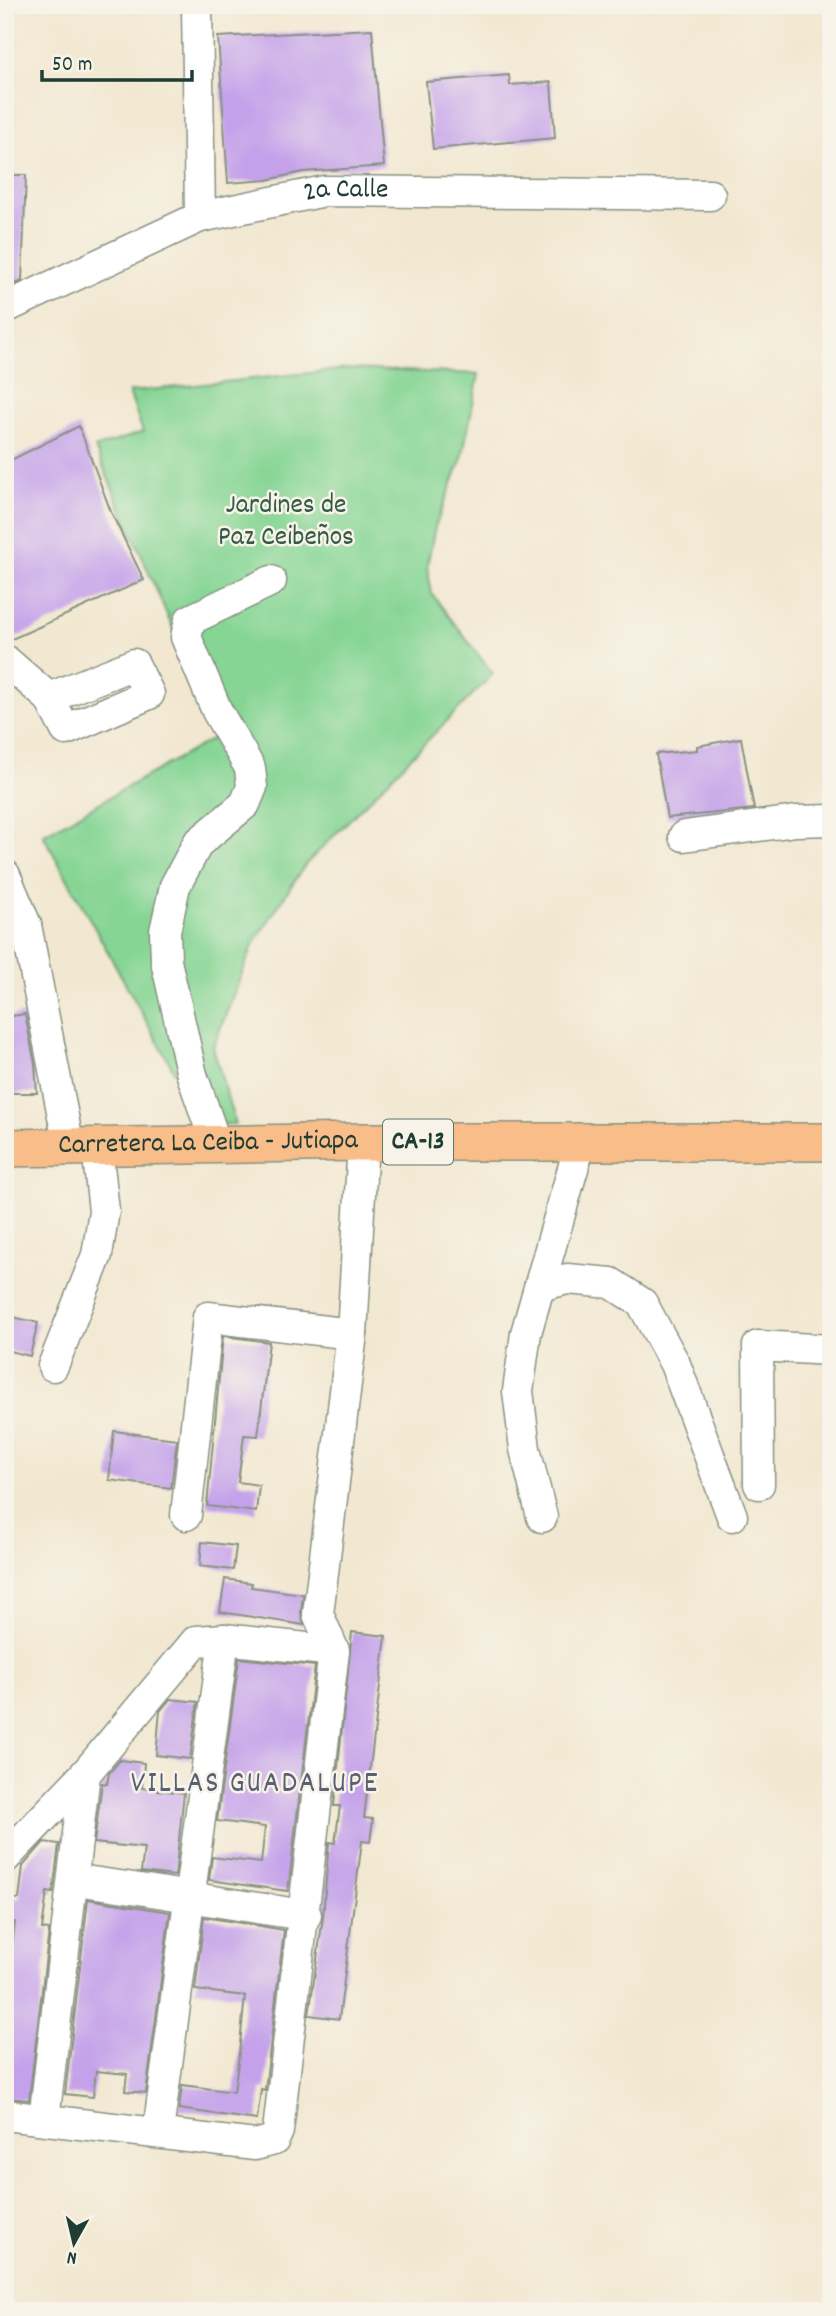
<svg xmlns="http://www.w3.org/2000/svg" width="836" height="2316" font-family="Dekko,sans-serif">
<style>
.green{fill:#86d594;stroke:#528964;stroke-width:2}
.building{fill:#c4a1ea}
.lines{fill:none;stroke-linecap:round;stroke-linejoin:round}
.minor-casing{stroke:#889282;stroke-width:33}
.major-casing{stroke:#889282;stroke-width:40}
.minor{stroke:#fff;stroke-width:30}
.major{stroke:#f8bd88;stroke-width:37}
.labels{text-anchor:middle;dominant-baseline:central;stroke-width:5;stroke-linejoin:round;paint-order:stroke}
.shield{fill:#f7f3e8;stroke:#60746a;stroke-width:2}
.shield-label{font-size:26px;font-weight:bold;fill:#1f3d34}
.street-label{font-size:28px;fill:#1f3d34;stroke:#f7f3e8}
.park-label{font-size:28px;fill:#345b47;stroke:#f7f3e8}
.neighbourhood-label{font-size:30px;letter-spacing:2px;fill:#596074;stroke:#f7f3e8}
</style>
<rect width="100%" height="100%" fill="#f7f3e8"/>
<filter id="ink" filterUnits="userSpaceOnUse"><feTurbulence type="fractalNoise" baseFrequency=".0143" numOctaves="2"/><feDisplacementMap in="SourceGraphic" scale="14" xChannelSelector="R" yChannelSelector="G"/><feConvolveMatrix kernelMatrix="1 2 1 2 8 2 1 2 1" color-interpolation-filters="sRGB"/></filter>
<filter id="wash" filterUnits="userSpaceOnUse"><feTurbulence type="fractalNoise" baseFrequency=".00686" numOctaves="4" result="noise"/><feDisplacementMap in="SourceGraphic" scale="28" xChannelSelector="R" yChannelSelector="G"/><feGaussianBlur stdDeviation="1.57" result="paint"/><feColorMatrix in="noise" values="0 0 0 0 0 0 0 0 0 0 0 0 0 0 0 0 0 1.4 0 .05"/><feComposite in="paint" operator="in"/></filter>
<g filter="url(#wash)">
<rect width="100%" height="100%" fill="#f2e8d1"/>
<!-- green -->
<path class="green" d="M347,369L479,374L462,458L435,527L427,566L432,594L493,674L305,865L254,943L213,1047L235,1124L204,1125L43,835L219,735L95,448L143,432L129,392Z"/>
<g id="blocks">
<!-- building -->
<path class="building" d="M372,29L384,166L303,172L267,180L228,183L218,37Z
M509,75L510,85L551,82L555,138L433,149L426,82Z
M5,175H26L22,281L5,289Z
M79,426L111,512L144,580L12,639L5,626V463Z
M741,738L754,809L667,818L656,754L697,750V746Z
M25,1014L35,1064L37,1093H5V1017Z
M5,1315L38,1323L30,1356L5,1350Z
M223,1336L269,1342L258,1436L244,1435L238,1482L259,1485L256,1512L207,1506Z
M114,1431L177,1439L171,1488L109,1480Z
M202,1542L236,1546L233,1570L200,1566Z
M225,1579L252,1583L251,1587L303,1594L301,1613L304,1625L220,1612Z
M352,1632L386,1636L364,1818L373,1819L370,1842L362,1841L339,2019L309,2015L323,1917L329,1842L335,1843L340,1806H334Z
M239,1658L315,1666L288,1891L209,1880L212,1857L261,1863L265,1827L217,1821Z
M170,1699L198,1702L190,1759L156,1755L160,1711Z
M120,1760L144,1763L142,1788L184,1793L175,1876L141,1872L144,1848L94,1843L102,1783L107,1784L109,1773Z
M44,1842L59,1844L53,1893L47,1892L42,1929L49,1930L29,2100L5,2098V2008L15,1922L8,1921L11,1898L19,1899L23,1866Z
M88,1899L170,1912L146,2093L125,2091L127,2074L96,2071L93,2097L65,2094Z
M204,1917L284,1930L265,2090L261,2089L257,2120L179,2109L182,2085L234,2092L238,2063L245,1996L195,1990Z"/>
</g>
</g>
<g filter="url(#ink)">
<use href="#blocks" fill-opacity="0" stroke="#889282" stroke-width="2"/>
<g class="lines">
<!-- minor casing -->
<g class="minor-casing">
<g id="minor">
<path d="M197,5L200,217"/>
<path id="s1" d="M5,308L200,217L325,191L710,195"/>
<path d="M5,660L49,698L66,730L149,694L134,664L49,698"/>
<path d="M684,836L796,821L831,820"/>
<path d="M5,875L26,925L6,928"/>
<path d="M26,925L69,1147"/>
<path d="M216,1144L192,1075L166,961L165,931L175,886L198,843L245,804L252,787L250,768L217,711L186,637L190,620L271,581"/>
<path d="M540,1286L567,1279L611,1283L642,1303L675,1364L732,1516"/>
<path d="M53,1366L97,1255L104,1211L97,1147"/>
<path d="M759,1484L758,1346L831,1350"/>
<path d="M186,1515L208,1317L352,1334"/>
<path d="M542,1517L525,1449L518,1391L526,1333L580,1144"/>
<path d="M5,1858L85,1774L196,1641L224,1639L334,1651"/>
<path d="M74,1880C152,1889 228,1905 306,1915"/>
<path d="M5,2115L255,2145L274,2140L278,2131L334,1651L318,1614L352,1334L363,1142"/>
<path d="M44,2119L85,1774"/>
<path d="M158,2132L224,1639"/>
</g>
</g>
<!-- major casing -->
<g class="major-casing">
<g id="major">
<path id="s2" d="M5,1148L363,1142H831"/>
</g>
</g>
<!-- minor -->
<use href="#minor" class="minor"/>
<!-- major -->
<use href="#major" class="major"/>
</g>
</g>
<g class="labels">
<!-- shield labels -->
<rect class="shield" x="383" y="1119.5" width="70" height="45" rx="5"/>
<g class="shield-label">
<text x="418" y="1142">CA-13</text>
</g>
<!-- street labels -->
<g class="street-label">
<text stroke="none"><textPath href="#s1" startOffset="364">2a Calle</textPath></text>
<text stroke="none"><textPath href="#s2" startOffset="203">Carretera La Ceiba - Jutiapa</textPath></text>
</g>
<!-- park labels -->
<g class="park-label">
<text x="286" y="507">Jardines de<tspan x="286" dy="32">Paz Ceibeños</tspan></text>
</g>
<!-- neighbourhood labels -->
<g class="neighbourhood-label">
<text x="255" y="1785">VILLAS GUADALUPE</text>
</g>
</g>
<!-- margin -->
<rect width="836" height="2316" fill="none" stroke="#f7f3e8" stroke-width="28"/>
<!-- north arrow -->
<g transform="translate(74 2243) rotate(188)" stroke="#f7f3e8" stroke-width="5" paint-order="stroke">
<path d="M0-5L12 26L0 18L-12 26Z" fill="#1f3d34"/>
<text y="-10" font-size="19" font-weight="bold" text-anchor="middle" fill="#1f3d34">N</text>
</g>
<!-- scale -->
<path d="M42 70v10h150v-10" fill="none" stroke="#1f3d34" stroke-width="3.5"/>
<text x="52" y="70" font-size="21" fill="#1f3d34" stroke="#f7f3e8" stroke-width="5" paint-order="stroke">50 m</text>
</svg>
